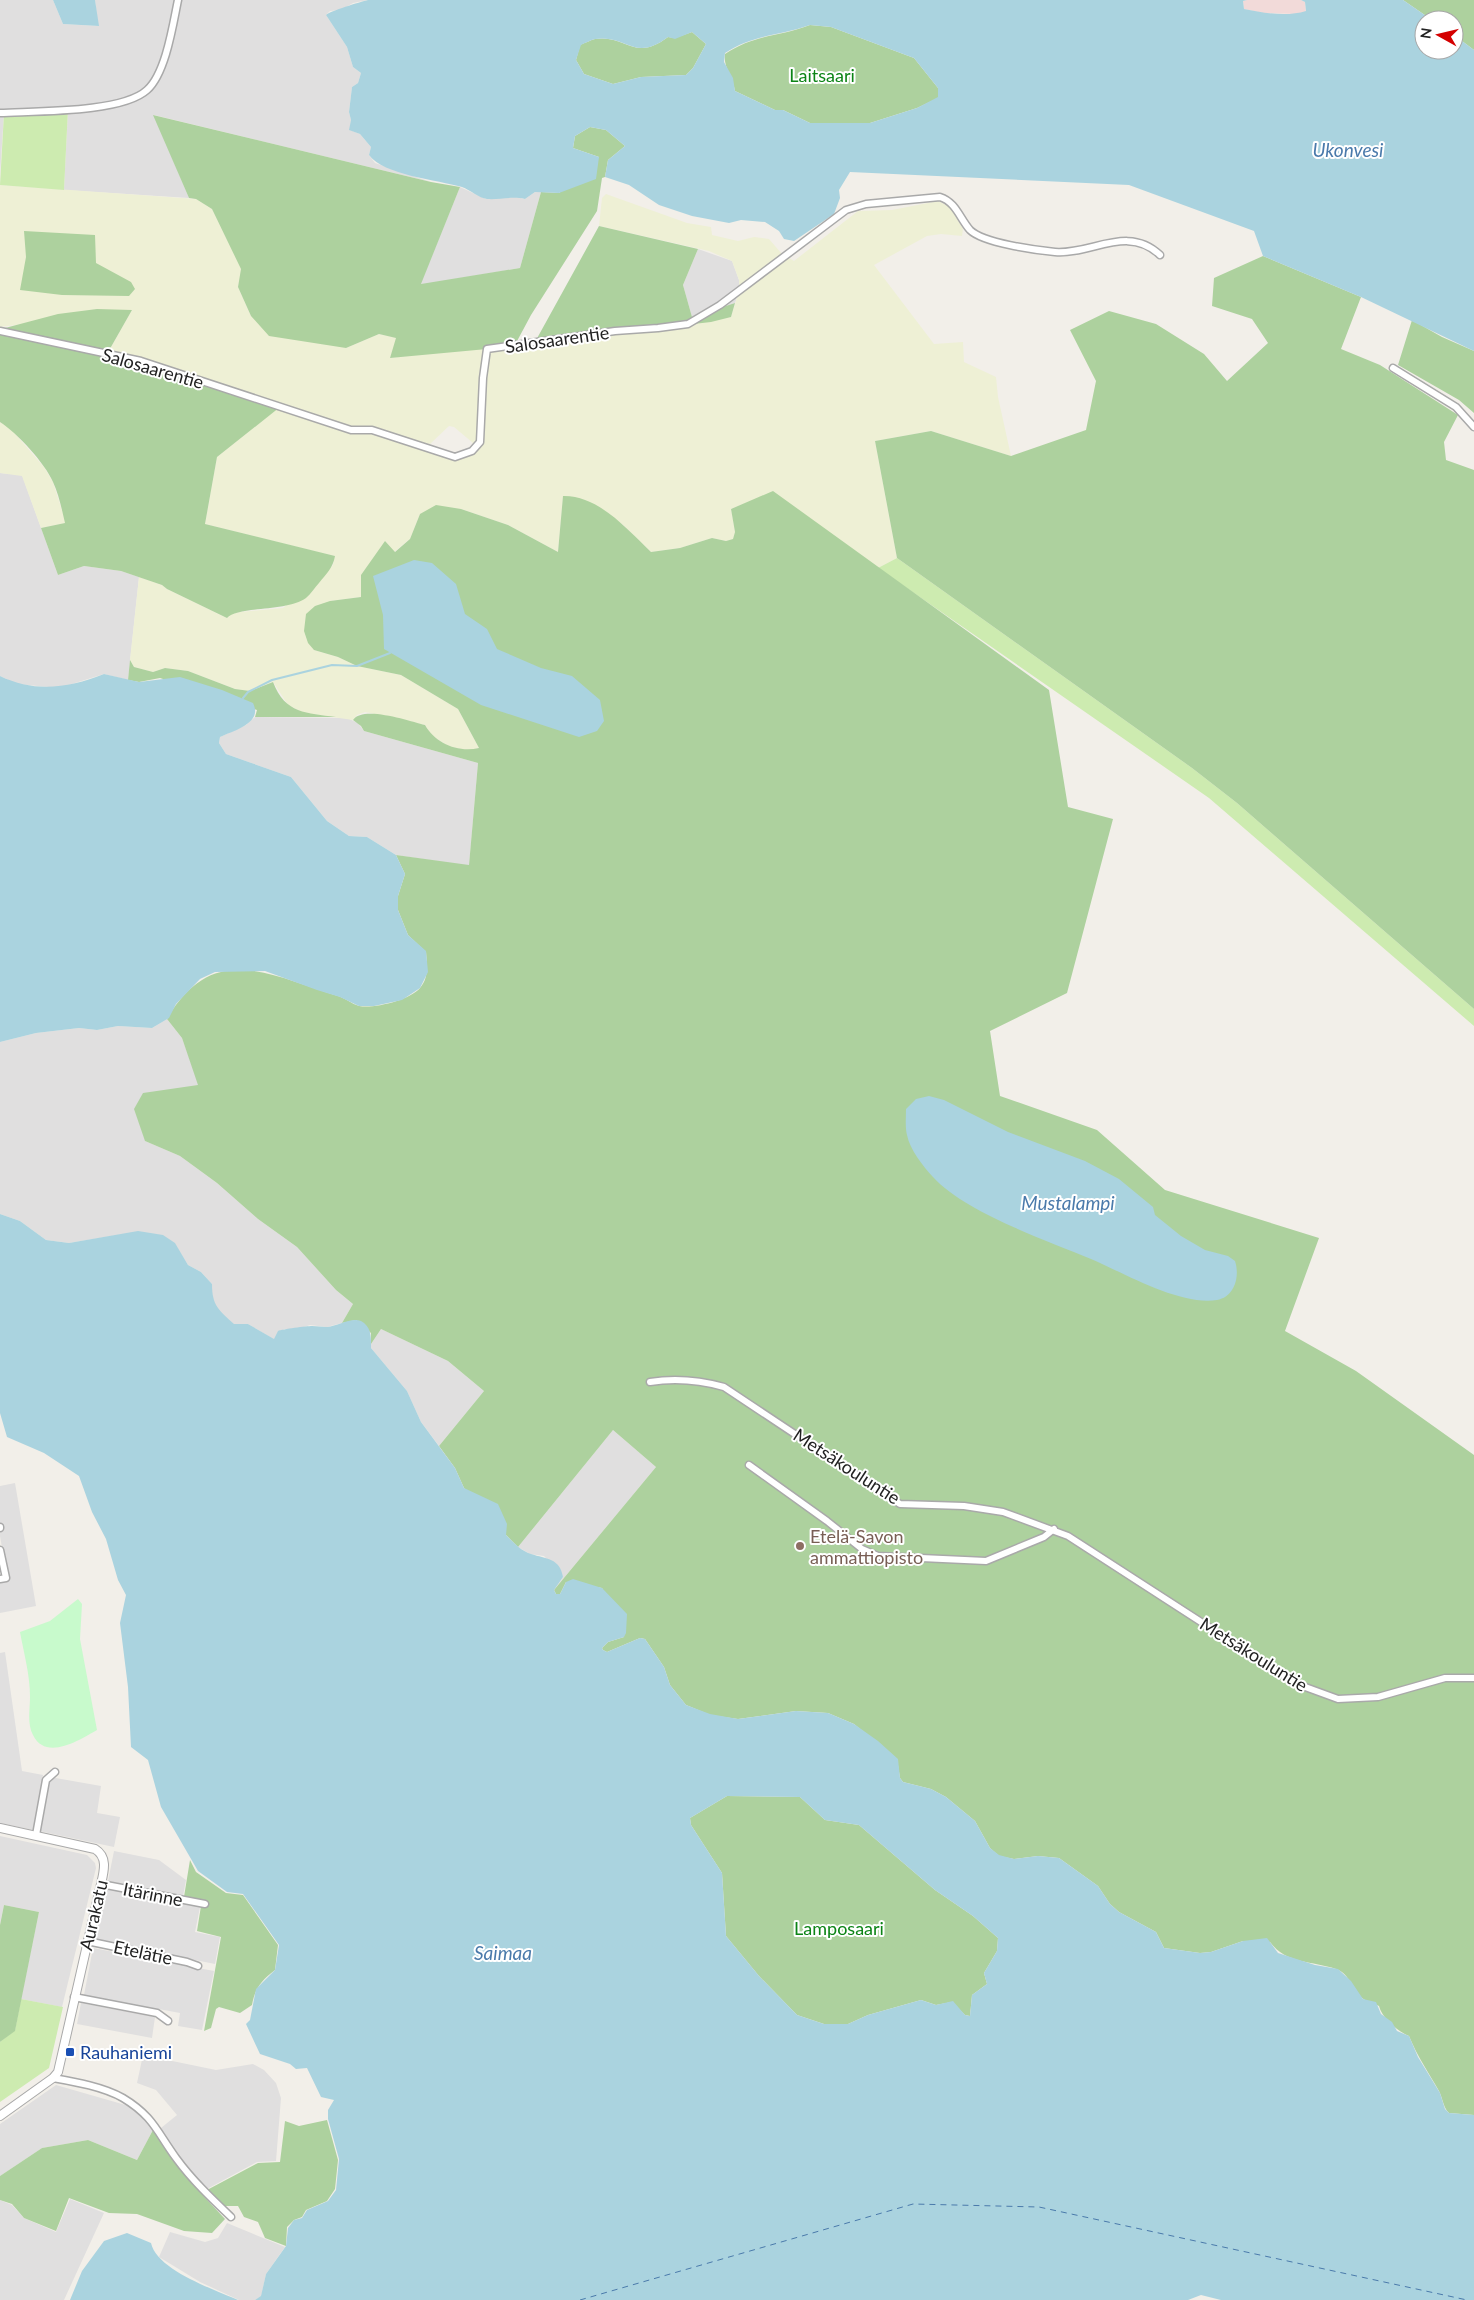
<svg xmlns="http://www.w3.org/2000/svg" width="1474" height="2300" font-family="Lato,sans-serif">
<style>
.residential{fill:#e0dfdf}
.commercial{fill:#f2dad9}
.farmland{fill:#eef0d5;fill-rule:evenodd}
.grass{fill:#cdebb0}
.forest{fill:#add19e}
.park{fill:#c8facc}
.water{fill:#aad3df;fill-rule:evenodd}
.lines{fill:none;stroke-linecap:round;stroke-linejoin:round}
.stream{stroke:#aad3df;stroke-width:2}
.ferry{stroke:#4a7aab;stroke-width:1;stroke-dasharray:6 5;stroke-linecap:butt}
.minor-casing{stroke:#a9a9a9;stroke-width:9}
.tertiary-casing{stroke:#a9a9a9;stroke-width:10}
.minor{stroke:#fff;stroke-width:6}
.tertiary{stroke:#fff;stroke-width:8}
.education-dot{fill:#8d6e63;stroke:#fff;stroke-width:2}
.transit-dot{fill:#1a4fb4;stroke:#fff;stroke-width:2}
.labels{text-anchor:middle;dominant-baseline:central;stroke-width:4;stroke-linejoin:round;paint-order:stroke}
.park-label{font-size:18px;fill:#0c8416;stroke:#fff}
.street-label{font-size:18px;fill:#222;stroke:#fff}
.education-label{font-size:18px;fill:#785e54;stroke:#fff;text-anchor:start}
.transit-label{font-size:18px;fill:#164399;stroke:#fff;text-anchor:start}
.water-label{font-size:19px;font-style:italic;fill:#4a7aab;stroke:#fff}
</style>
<rect width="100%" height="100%" fill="#f2efe9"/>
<!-- residential -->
<path class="residential" d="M0,0H53L63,24L98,26L95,0H368L353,3L341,10L330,11L326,15L347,47L353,67L361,73L358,83L352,87L349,112L351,120L350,130L360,134L371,147L369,155L375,163L431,182L154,115L189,198L64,190L68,109L4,113L0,174Z
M460,187L486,199L511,196L525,199L535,192H541L520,268L420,285Z
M698,249L732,261L739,280V291L735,303L692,317L683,285Z
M0,473L22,475L58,575L84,566L121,571L139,577L128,680L104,674L59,688L17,684L0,676Z
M255,717L347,718L358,723L364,731L478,763L469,866L396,855L367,837L349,836L327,821L291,777L226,754L219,743L220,737L246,725Z
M167,1019L182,1038L199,1085L145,1141L180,1156L217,1183L258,1219L297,1247L336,1290L353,1304L342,1323L327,1327L310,1325L298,1329H284L275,1340L248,1324L234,1325L216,1308L212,1296V1284L201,1272L188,1265L175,1244L124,1234L69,1243L46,1240L20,1221L0,1214V1042L36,1033L79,1028L97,1030L118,1026L152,1028Z
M381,1329L448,1361L484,1391L439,1446L421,1422L407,1391L371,1348V1344Z
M613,1430L656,1467L554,1590L563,1577L544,1556L530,1554L518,1547Z
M15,1483L36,1606L0,1613V1583L8,1582L0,1536V1486Z
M5,1652L22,1771L43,1775L33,1830L0,1823V1653Z
M50,1777L101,1786L97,1813L120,1817L114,1847L39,1831Z
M0,1836L87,1855L95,1863L96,1868L62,2007L21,1999L39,1912L4,1905L0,1924Z
M114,1851L159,1860L186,1880L183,1896L108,1881Z
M105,1888L200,1907L195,1932L220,1937L215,1964L95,1940Z
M93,1948L214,1971L202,2030L178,2026L180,2013L84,1995Z
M81,2003L155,2017L152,2038L77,2024Z
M143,2055L216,2070L253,2064L264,2070L276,2083L281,2098L276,2161L257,2162L207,2189L178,2156L161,2128L177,2115L156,2090L137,2083Z
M56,2085L129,2106L143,2118L153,2130L137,2160L88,2140L42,2148L0,2176V2124Z
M70,2199L104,2213L64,2300H0V2200L12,2205L24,2218L56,2232Z
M227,2223L285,2247L266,2274L261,2297L255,2300H239L200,2282L159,2257L170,2232L205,2242L218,2238Z"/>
<!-- commercial -->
<path class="commercial" d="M1247,0H1301L1305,2L1306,12L1297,14L1262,13L1244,9L1243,1Z"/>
<!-- farmland -->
<path class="farmland" d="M0,185L196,199L212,209L242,269L238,287L251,316L346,348L379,334L397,338L390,358L731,317L739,291V280L732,261L709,251L599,226L602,198L606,194L687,223L711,227L712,235L738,241L754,237L769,239L782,254L794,261L858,211L892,210L938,201L950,207L963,229L962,236L941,234L927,236L874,265L934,344L963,342L964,362L996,377L998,397L1011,456L931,431L875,441L897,558L878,568L773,492L731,509L735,532L733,539L726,541L712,538L680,548L651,552L622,524L563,497L558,552L508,525L461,509L420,514L410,539L394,552L385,542L361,597L330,601L314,650L338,657L357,666L401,675L458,709L479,748L468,751L448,746L431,735L425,725L404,720L365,712L357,715L353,720L304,713L288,705L273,682L250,691L235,689L188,671L165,668L153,672L134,667L130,660L139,577L162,585L167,589L227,618L230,614L240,612L283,608L333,565L334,556L205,524L217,457L279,407L107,354L132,310L0,327ZM449,426L454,427L473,443L469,452L455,459L442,457L428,449L406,445V441L430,444Z
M0,422L10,428L44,467L53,482L66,523L41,528L22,476L0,473Z"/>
<!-- grass -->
<path class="grass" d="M68,109L64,190L0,185L4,113Z
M897,558L1192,768L1237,803L1474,1009V1026L1209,798L878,568Z
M21,1999L63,2007L49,2068L0,2102V2042L15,2030Z"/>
<!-- forest -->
<path class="forest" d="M1403,0H1474V50L1454,35V20H1432Z
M810,25L831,27L914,58L938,88V98L917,108L870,123H810L783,110H775L735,91C733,77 723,67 725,54C755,34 779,37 810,25Z
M692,32L706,44L693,68L686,75L641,77L613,84L584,74L576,60L580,45C585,43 591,40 595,39C626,34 634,63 668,37L675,38Z
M153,115L431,182L460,187L421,284L520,268L541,192L559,193L599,157L573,148L575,136L590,127L606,130L625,146L608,160L605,177L602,178L597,211L531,315L516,343L487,349L390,358L396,338L379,334L346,348L269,336L251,316L238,287L241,269L212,209L196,199L189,198Z
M599,226L698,249L683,285L692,317L735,303L731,317L711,322L535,342Z
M24,231L95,235L96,263L131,282L135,289L129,296L62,295L20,290L26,257Z
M1263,256L1361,297L1341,349L1380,365L1458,415L1444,442L1446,460L1474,470V1009L1237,803L1192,768L897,558L875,441L931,431L1011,456L1086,430L1096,381L1070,330L1109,311L1156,324L1204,354L1227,381L1268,343L1252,319L1212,306L1214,278Z
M97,309L132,310L107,354L141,361L280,407L217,457L205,524L335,556C333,568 326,574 319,583C315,587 311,594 306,598C287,612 237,606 227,618L167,589L162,585L121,571L84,566L58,575L41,528L65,523C62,510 59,495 53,482C45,463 17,433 0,422V327L5,328L58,314Z
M1412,320L1442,337L1474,351V413L1459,400L1398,365Z
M773,491L1049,690L1068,807L1113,819L1067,993L990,1031L1000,1096L1097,1130L1165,1190L1319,1238L1285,1331L1356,1371L1474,1455V2115L1449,2113C1443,2107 1443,2099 1439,2091C1429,2073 1417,2056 1409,2036C1397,2031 1382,2018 1379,2006C1375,2004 1369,2002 1365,2000C1353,1993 1350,1973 1336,1969C1313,1961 1286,1964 1270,1942L1243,1941L1211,1952L1200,1953L1164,1948L1156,1932L1119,1912L1110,1904L1098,1886L1059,1858L1038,1856L1014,1859L999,1856L990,1848L975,1821L946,1797L931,1789L903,1782L900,1778L897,1759L854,1724L828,1713L796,1711L738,1719L710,1715L691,1707L686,1705L670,1685L664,1667L645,1639L640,1638L607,1652L603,1650L602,1648L608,1642L624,1637L602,1588L566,1582L560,1594H556L554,1590L656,1467L613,1430L518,1547L506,1535L464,1488L455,1468L439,1446L484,1391L448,1361L381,1329L371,1344V1333L356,1320L342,1323L353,1304L336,1290L297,1247L258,1219L217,1183L180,1156L145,1141L134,1109L143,1093L198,1085L182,1038L167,1019C213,940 270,975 338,996C345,998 352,1004 359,1006C374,1009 410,1000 420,988C429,978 427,964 426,952L408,935L398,910V896L405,874L396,855L469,865L478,763L364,731L361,726L353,720C363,705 409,721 425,725C435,743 458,753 479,748L458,709L401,675L357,666L338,657L314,650L308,643L304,631L306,614L315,606L330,601L361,597V575L385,541L395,552L410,539L420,514L436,505L461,509L508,525L558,552L563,496C598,495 627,529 651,552L680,548L712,538L726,541L733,539L735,532L731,509Z
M130,660L134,667L153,672L165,668L188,671L235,689L250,691L273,682C285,714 307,713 336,717H255L257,710L160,678L139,682L128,680Z
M727,1796L800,1797L825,1820L859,1825L935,1890L973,1916L998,1938L997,1951L984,1973L987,1984L972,1995L970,2016L965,2015L952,2002L936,2005L921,2000L868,2015L848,2024H824L797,2015L759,1976L726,1936L722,1873L691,1825L690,1818Z
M190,1860L196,1872L226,1893L243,1895L278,1945L275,1970C261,1981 255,1988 252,2005L240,2013L219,2007L216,2009L211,2028L204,2031L221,1937L197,1931L201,1906L183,1903Z
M4,1905L39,1912L15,2031L0,2042V1925Z
M327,2120L338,2160L335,2189L327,2201L306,2210L302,2217L294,2220L287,2227L286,2246L265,2238L258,2222L244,2217L238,2206H224L207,2190L258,2163L280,2162L285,2121L299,2126Z
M153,2130L197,2189L225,2219L212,2233L184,2231L137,2214L109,2213L69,2198L56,2231L24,2218L12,2204L0,2200V2176L42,2148L88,2140L137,2160Z"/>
<!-- park -->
<path class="park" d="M78,1599L82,1604L80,1639L97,1730C81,1739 46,1762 33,1735C27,1724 30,1709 30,1697C30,1675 24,1654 20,1632L50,1621Z"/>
<!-- water -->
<path class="water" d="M53,0H95L99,26L63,24Z
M368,0H1247L1243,1L1244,9C1263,13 1287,17 1306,11L1305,2L1301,0H1403L1432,20H1424V50H1454V35L1474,50V351L1361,297L1263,256L1254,231L1129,185L850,172L839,190L840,198L834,214L794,241L784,239L779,231L765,222L741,220L729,223L692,216L659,205L629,185L605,177L608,160L625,146L606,130L590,127L575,136L573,148L599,157L596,179L559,193L535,192L525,199C511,196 499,200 487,199C479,198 470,190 462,187C438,180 383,175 369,155L371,147L360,134L349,130L351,120L349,112L352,87L358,83L361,73L353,67L347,47L326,15C330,11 360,2 368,0ZM810,25L831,27L914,58L938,88V97L917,108L870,123H810L783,110H775L735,91L733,78L724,62L725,53C754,34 779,36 810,25ZM692,32L706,44L693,68L686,75L641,77L613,84L584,74L576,60L581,45C585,43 591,40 595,39C627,34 634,63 668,37L675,39Z
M414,560L432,563L456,584L465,614L487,629L497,649L541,668L572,676L600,700L604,721L597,731L579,737L481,705L384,649L383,615L373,576Z
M104,674L139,682L180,677L222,690L253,703C263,723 235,730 220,737L219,743L226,754L291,777L327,821L349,836L367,837L396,855L405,874L398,896V910L408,935L426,951L428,972L420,988L402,1000L374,1006H359L340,997L317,990L265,971L215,972L200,979L176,1004L169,1018L152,1028L118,1026L97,1030L79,1028L36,1033L0,1042V676C35,693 69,688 104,674Z
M929,1096L944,1100L1008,1132L1085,1161L1119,1179L1153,1207L1155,1215L1181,1236L1205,1250L1228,1256L1235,1261C1240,1276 1235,1297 1217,1300C1180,1306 1124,1273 1091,1259C1046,1240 966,1213 933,1177C923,1166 910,1150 907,1135C905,1127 906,1117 906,1109L916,1099Z
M0,1214L20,1221L46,1240L69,1243L138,1231L163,1235L175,1243L188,1265L201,1272L212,1284C212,1306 219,1310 234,1324H248L274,1339L278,1331C282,1329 307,1326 312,1326C317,1326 322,1327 327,1327C338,1326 351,1317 361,1321C372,1327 371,1338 371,1348L407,1391L421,1422L455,1468L464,1488L498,1504L507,1524L506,1535C513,1542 521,1551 531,1554C546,1559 560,1558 563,1577L554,1590L556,1594H560L566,1582L573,1579L602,1588L627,1614L626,1633L624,1637L608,1642L602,1648L603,1650L607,1652L640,1638L645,1639L664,1667L670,1685L686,1705L710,1714L738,1719L796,1711L828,1713L854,1724L878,1741L898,1759L900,1778L903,1782L931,1789L946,1797L975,1821L990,1848L999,1855L1014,1859L1038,1856L1059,1858L1098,1886L1110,1904L1119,1912L1156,1932L1164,1948L1200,1953L1211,1952L1243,1941L1267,1938L1278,1953L1315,1965L1338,1969L1351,1981L1363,1999L1376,2002L1381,2014L1392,2022L1397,2031L1409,2036L1418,2057L1440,2093L1445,2109L1449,2113L1474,2115V2300H1221L1201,2295L1188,2300H255L261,2296L266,2274L286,2246L288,2228L294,2220L302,2218L307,2210L328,2201L336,2190L339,2159L328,2119V2110L334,2100L321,2097L307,2068L296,2069L290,2064L260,2054L246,2024L250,2020L256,1989L275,1970L279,1945L243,1894L227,1892L198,1871L161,1807L148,1760L131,1747L128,1687L120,1623L126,1595L118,1580L106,1539L92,1512L79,1476L44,1453L7,1437L0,1413ZM727,1796L800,1797L825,1820L859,1825L935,1890L973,1916L998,1938L997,1951L984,1973L987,1984L972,1995L970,2016L965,2015L953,2001L936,2005L921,2000L868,2015L848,2024H824L797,2015L759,1976L726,1936L722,1873L691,1825L690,1818Z
M127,2233L151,2243C157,2270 213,2289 238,2300H70L82,2271L104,2241Z"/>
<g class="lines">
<!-- stream -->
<path class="stream" d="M243,698L248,692L272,680L332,665L357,666L390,653"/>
<!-- ferry -->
<path class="ferry" d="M580,2300L913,2204L1039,2207L1467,2300"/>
<!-- minor casing -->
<g class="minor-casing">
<path id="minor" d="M0,113C35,111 122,113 147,90C166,73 173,24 178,0
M0,331L141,361L351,430H372L455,457L472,451L480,442L483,378L487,349L615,331L658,328L688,324L720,305L846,210L866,204L940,197C956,202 960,219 970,230C983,243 1035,250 1055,252C1091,255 1128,224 1160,255
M1393,368L1456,407L1474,427
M650,1382C675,1378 699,1380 724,1387L900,1504L964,1506L1003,1512L1068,1536L1297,1684L1338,1699L1378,1697L1445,1678H1474
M749,1465L827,1521L862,1549L878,1556L986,1561L1044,1537L1054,1529
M0,1528V1527
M0,1550L6,1578L0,1579
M36,1835L46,1780L55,1772
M101,1884L205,1904
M87,1941L187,1962L198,1966
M74,1997L157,2013L168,2021
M53,2078C76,2082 104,2087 123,2098C153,2116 157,2132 176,2158C192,2180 211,2198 231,2217"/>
</g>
<!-- tertiary casing -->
<g class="tertiary-casing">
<path id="tertiary" d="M0,1828L95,1849C108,1857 104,1871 101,1884L58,2072L53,2078L0,2116"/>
</g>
<!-- minor -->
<use href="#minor" class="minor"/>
<!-- tertiary -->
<use href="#tertiary" class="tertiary"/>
</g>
<!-- markers -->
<circle class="education-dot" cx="800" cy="1546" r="5"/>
<rect class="transit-dot" x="65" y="2047" width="10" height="10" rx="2.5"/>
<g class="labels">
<!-- park labels -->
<g class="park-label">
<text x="822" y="75">Laitsaari</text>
<text x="839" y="1928">Lamposaari</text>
</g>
<!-- street labels -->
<g class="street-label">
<text transform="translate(557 339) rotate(-8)">Salosaarentie</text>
<text transform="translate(153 368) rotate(16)">Salosaarentie</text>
<text transform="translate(847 1466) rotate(33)">Metsäkouluntie</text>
<text transform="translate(1254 1654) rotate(32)">Metsäkouluntie</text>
<text transform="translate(153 1894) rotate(11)">Itärinne</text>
<text transform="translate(93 1915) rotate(-77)">Aurakatu</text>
<text transform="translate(143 1952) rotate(12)">Etelätie</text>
</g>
<!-- education labels -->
<g class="education-label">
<text x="810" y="1536">Etelä-Savon<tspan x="810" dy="21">ammattiopisto</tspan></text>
</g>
<!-- transit labels -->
<g class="transit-label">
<text x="80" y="2052">Rauhaniemi</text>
</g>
<!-- water labels -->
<g class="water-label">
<text x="1348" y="149">Ukonvesi</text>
<text x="1068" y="1202">Mustalampi</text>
<text x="503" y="1952">Saimaa</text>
</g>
</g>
<!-- north arrow -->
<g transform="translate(1439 35) rotate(278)"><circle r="24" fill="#ffffff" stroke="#a7a7a7"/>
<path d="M0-4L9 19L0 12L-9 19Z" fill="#d40000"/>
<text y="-8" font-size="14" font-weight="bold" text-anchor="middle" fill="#222222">N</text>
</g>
</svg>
